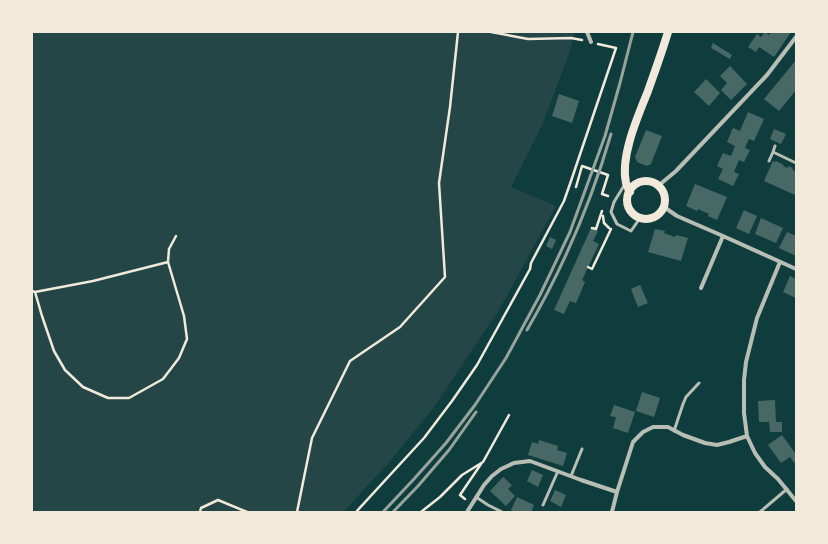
<svg xmlns="http://www.w3.org/2000/svg" width="828" height="544" font-family="'Fira Sans Condensed',sans-serif">
<style>
.green{fill:#244646}
.building{fill:#486865}
.lines{fill:none;stroke-linecap:round;stroke-linejoin:round}
.path{stroke:#f1e9da;stroke-width:2.5}
.service{stroke:#b8beb3;stroke-width:3}
.minor{stroke:#b8beb3;stroke-width:4}
.secondary{stroke:#f1e9da;stroke-width:8}
.rail{stroke:#97a49c;stroke-width:3}
</style>
<rect width="100%" height="100%" fill="#0f3d3e"/>
<!-- green -->
<path class="green" d="M32,32H575L569,54L543,123L511,187L556,206L499,310L434,407L391,460L347,508L345,512H32Z"/>
<!-- building -->
<path class="building" d="M765,32L769,35L771,32H791L774,57L759,47L756,52L748,47L757,34L761,37Z
M713,43L732,55L730,59L711,48Z
M796,60V90L779,111L764,99Z
M730,66L747,84L731,100L721,90L727,83L720,76Z
M706,79L720,93L709,106L694,92Z
M559,94L579,101L572,123L552,116Z
M748,112L764,119L754,141L749,139L745,148L750,150L744,162L739,160L734,172L739,174L733,186L718,179L723,169L717,166L723,153L731,156L735,146L727,142L733,128L740,131Z
M774,129L786,134L781,144L770,139Z
M646,130L662,136L651,164L647,166L637,162L635,157Z
M773,161L775,162L776,161L784,165L783,166L788,168V166L793,168L792,169L796,172L795,195L764,181Z
M695,184L727,197L717,220L708,216L709,214L698,209L697,211L686,206Z
M744,210L757,216L749,234L736,228Z
M761,218L783,228L776,243L755,234Z
M591,228L598,231L593,241L599,244L582,280L585,282L576,303L570,301L564,314L554,310Z
M655,229L665,231L664,233L675,237L676,235L688,238L681,261L648,252Z
M787,232L796,236V256L779,248Z
M550,237L556,240L552,249L546,246Z
M790,276L796,279V298L783,292Z
M640,285L648,303L638,307L631,289Z
M642,392L660,398L654,417L636,411Z
M775,400L776,422H782V432H770L769,422H759L758,401Z
M614,405L635,412L628,433L613,428L616,417L610,416Z
M782,435L795,453L796,452V465L790,457L781,463L768,445Z
M539,440L558,446L557,450L567,453L563,466L528,455L532,442L538,444Z
M532,470L543,475L538,487L527,481Z
M503,477L512,485L508,489L515,496L506,506L490,491Z
M555,490L566,495L561,507L550,501Z
M517,497L534,505L531,512H515L511,510Z"/>
<g class="lines">
<!-- path -->
<path class="path" d="M491,32L528,39L571,38L582,40
M576,187L582,166L608,175L602,194L608,196
M603,216L604,223L609,228
M592,228L596,229L602,211
M168,262L169,249L176,236
M588,267L592,269L611,229
M32,291L35,292L93,281L168,262L184,316L187,339L179,358L163,379L129,398H108L83,387L65,370L54,351L42,316L35,292
M465,499L460,495L481,464
M200,512L201,508L218,500L247,512
M297,512L312,438L350,361L400,327L445,277L439,183L450,107L458,32
M356,512L424,438L452,401L477,365L530,269L531,263L564,201L571,181L616,48L598,44
M421,512L440,497L462,475L483,462L509,415"/>
<!-- service -->
<path class="service" d="M775,146L773,152L796,163
M769,161L773,152
M625,184L614,202L611,212L617,224L631,231L640,218
M674,431L683,404L686,397L699,383
M571,476L582,449
M476,497L488,505L502,512
M543,505L558,471
M760,512L787,489"/>
<!-- minor -->
<path class="minor" d="M587,32L591,42
M658,186L676,171L767,75L796,37
M664,207L677,216L723,236L796,269
M780,262L757,318L746,362L744,380V413L747,436L755,453L765,467L778,479L796,501
M701,288L723,236
M467,512L484,485L492,476L501,469L514,463L530,461L581,480L617,492
M612,512L617,492L633,442L643,432L653,427H668L683,435L705,443L717,445L729,442L747,436"/>
<!-- secondary -->
<path class="secondary" d="M627 200a19 19 0 1 1 38 0a19 19 0 1 1-38 0Z
M630,192C628,189 627,186 626,183C620,156 638,116 648,91C655,71 662,52 668,32"/>
<!-- rail -->
<path class="rail" d="M527,330C563,268 591,203 611,134
M383,512L414,479L446,443L475,405L506,358L540,295L570,232L605,136L620,83L633,32
M393,512L418,486L449,450L476,412"/>
</g>
<!-- border -->
<rect width="828" height="544" fill="none" stroke="#f1e9da" stroke-width="66"/>
</svg>
